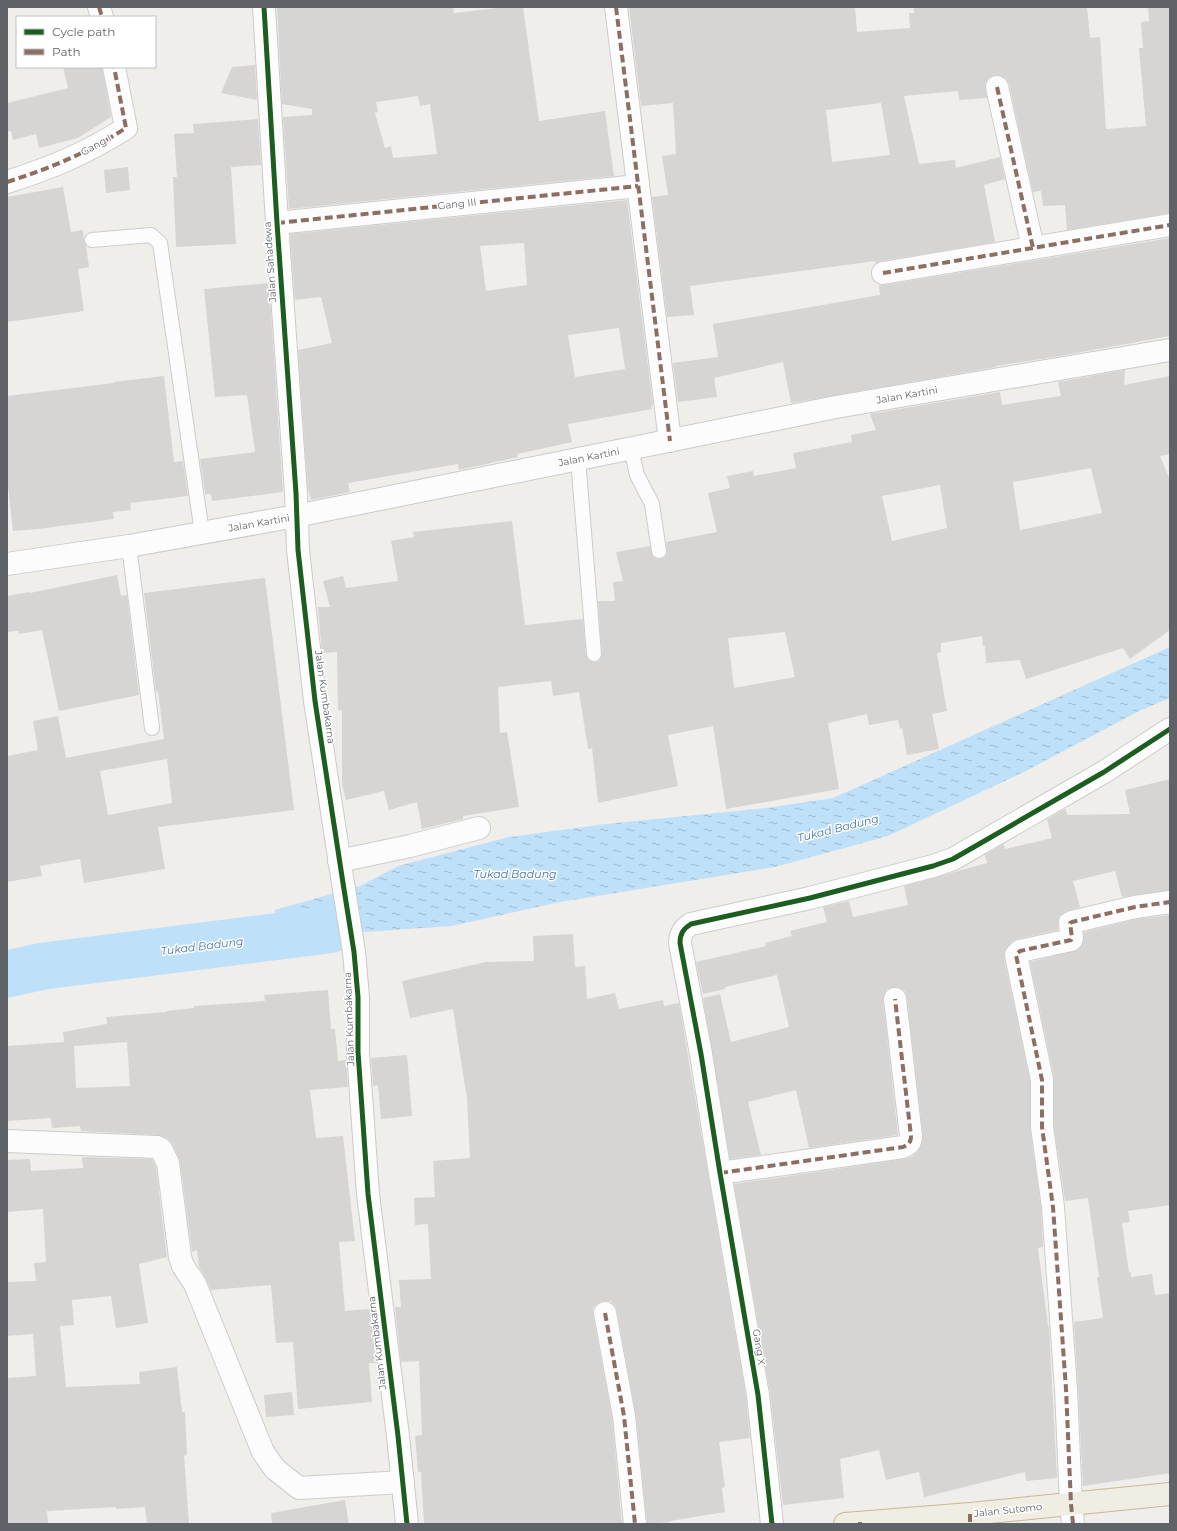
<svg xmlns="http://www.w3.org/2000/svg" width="1177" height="1531" font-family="Montserrat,sans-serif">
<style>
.water{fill:url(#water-ripples)}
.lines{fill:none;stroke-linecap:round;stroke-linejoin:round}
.river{stroke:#bfe0f9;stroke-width:47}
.building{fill:#d6d5d3;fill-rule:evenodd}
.lane-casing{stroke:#cbcccc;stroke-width:16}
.street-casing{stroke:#cbcccc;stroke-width:24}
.secondary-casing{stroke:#cacacb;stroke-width:24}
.highway-casing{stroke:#c8b996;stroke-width:24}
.lane{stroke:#fdfcfc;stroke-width:14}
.street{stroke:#fdfcfc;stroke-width:22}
.secondary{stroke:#fdfcfc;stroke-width:22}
.highway{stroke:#f0ede3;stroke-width:22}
.quiet{stroke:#8d6e63;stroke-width:4;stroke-dasharray:8 4;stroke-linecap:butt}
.cycleway-casing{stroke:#fff;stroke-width:8}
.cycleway{stroke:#1b5e20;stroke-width:5}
.labels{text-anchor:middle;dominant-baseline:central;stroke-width:3;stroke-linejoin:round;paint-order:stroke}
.street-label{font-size:10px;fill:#5f6368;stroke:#fff}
.water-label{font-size:11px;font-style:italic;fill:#4174aa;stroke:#fff}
</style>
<defs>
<pattern id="water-ripples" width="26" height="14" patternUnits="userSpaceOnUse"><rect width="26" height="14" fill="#bfe0f9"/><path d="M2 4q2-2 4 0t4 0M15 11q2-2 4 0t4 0" fill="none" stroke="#9eb9cd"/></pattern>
</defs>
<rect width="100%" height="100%" fill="#efeeea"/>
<!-- water -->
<path class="water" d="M1170,647V698L1139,711L1026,771L888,836L775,867L560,902L452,926L364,932L277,949L275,910L360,886L398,866L509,837L606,824L766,808L833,798Z"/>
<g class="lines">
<!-- river -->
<path class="river" d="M7,974L44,966L328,930L339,927"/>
</g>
<!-- building -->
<path class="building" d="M277,7H453L454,13L507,7H523L539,121L605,111L614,176L289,209L283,117L312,115V109L282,104ZM418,96L420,106L430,104L437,154L393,158L391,146L385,148L375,113L378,112L376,102Z
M629,7H855L857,32L910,28L909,13H914V7H1087L1090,38L1100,37L1106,129L1146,126L1139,48H1143L1141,22L1149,21L1148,7H1170V213L1067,230L1065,205L1043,206L1041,191L1033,192L1009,84L1006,78L1000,75H995L989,78L985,83L987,98L959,100L958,91L904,96L919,164L955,160L956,168L1000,157L1005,179L984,185L995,242L881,261L875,263V261L690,286L694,315L667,317L652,197L668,195L662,156L676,154L673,103L641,106ZM881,103L890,155L832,162L826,110Z
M255,65L257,100L221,93L232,67Z
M63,67H102L111,117L78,138L39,148L36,134L13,140L11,131L7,132V103L68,88Z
M258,119L261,165L231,167L236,244L176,247L173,177H177L174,134L194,133L193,124Z
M128,167L130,190L106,193L104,170Z
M63,187L71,232L83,230L84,241L86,246L89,267L78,269L84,311L7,322V197Z
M627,200L653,405L651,406L652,409L568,424L572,442L517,454L518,457L459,470L458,464L348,483L350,492L311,500L308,489L298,350L332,343L321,297L295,300L290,234ZM524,243L527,285L486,291L480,246ZM619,328L625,369L575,377L568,335Z
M1170,238V336L1054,357L996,366V367L791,403L783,362L714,378L717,397L678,402L673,363L718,357L713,324L880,295L879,285H885Z
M269,283L283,492L212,501L211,494H205L200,459L255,452L247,395L215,397L204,289Z
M1125,370L1124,385L1170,376V454L1160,456L1170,480V630L1130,659L1123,648L1026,679L1020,660L986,663L985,646H983L982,636L941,643V652L937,653L947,711L932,714L939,749L907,755L902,728L900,729L898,720L869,725L867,714L828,723L839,789L726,809L713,726L668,735L678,786L598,803L592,748L588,749L579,692L553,696L551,681L498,687L500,733L507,732L519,807L463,816V819L422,829L417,802L389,810L384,791L346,800L342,784V710H338L337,652L322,653L318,607H330L323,581L343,576L346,588L398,581L391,541L414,537L413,532L512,521L525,625L583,619L586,655L590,661L595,662L599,661L602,654L598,601H615L613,582L623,581L616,552L650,546L653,557L656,559H661L665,557L667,554L666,542L717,532L708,493L730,488L727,476L753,471L754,476L796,468L793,453L852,442L851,435L876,430L870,414L1000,392L1002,405L1061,396L1058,382ZM1091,468L1102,513L1020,530L1013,482ZM940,485L947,528L892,541L882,496ZM785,632L795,677L734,688L728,638Z
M164,376L174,462L183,461L188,496L130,503L131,510L113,512L114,519L38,529L13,531L7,477V396L114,383V382Z
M117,575L121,596L127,595L139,695L59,711L42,630L19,634L18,631L7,632V596L30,592V593Z
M265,578L294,810L158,827L165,869L84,883L80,859L40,866L42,876L7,882V756L38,750L33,721L58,716L66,758L164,739L158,691L156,692L144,593ZM167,759L172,803L108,815L100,771Z
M1170,779V890L1122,897L1115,871L1073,881L1080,907L1066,911L1059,917L1058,924V930L1017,939L1011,942L1004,952V958L1030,1081V1129L1041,1208L1043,1247L1038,1248L1048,1326H1049L1057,1478L1026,1481L1025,1472L924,1497L919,1472L886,1480L879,1450L840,1459L844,1498L783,1505L770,1393L734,1184L905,1159L912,1157L918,1151L922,1144L923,1135L907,998L905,991L900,988L894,987L887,989L884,994L883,1000L898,1135L809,1148L796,1090L748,1102L761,1155L730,1159L703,998L720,994L731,1042L789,1027L777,975L725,987V989L703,994L696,962L766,946L765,943L792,936L790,931L827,922L823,907L849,901L853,917L908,905L904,886L987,863L985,855L1003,844L1005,849L1052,838L1047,819L1063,810L1066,809L1067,815L1130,814L1125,790Z
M1170,915V1205L1128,1211L1130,1222L1122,1223L1129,1273L1131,1272V1277L1152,1274L1155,1295L1170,1293V1473L1083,1486L1078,1388L1074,1322L1103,1318L1097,1277H1099L1088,1198L1065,1201L1054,1126V1077L1030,962L1078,950L1083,943L1084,932L1137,919Z
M573,934L575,967L585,966L587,999L615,993L619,1009L663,1000L664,1006L679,1003L746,1397L750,1438L719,1442L725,1487L722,1488L725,1512L670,1521V1522L647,1524L636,1415L617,1311L615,1305L610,1301H602L597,1304L593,1308V1315L612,1418L622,1524H424L421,1472H418L415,1436L422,1435L419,1361L401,1362L395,1307H401L399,1280L431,1279L428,1224L415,1225L414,1198L435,1197L433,1161L470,1158L467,1099L453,1009L410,1018L402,981L486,962L534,961L533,936Z
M328,990L331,1029H335L338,1061L346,1060L348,1087L310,1090L316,1138L343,1136L355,1241L339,1242L345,1311L370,1309L376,1363H369L372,1402L298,1409L293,1342L276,1343L271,1285L211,1290L205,1277L199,1267L197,1250L192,1252L180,1161L172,1143L167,1138L158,1135L81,1131L80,1126L52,1128L51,1118L7,1121V1046L64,1042L63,1032L107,1024L106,1017L167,1012V1011L194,1008V1006L265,1001L264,995ZM127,1042L130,1086L76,1088L74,1046Z
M407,1055L412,1116L381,1119L378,1085L373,1086L371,1058Z
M82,1157L152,1159L156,1167L167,1257L139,1264L148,1323L116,1328L111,1296L72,1300L74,1325L60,1326L66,1387L140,1384L139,1372L177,1367L182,1412H185L187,1455L184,1456L189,1524H147L145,1507L116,1509V1507L47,1511L48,1524H7V1378L36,1376L33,1334L7,1336V1282L36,1281L34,1263L46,1262L43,1209L7,1212V1160L30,1159L31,1171L83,1168Z
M292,1392L294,1415L266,1417L264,1395Z
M345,1500L349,1524H272L271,1513Z"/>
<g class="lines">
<!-- lane casing -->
<g class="lane-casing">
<path id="lane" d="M92,240L151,235L160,243L202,533
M631,449L637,475L652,504L659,551
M578,459L594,654
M129,546L152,728"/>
</g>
<!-- street casing -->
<g class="street-casing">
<path id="street" d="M99,7L102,17
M616,7L670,441
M997,87L1033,248
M7,182C51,168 87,153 126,128L114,67
M277,223L638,186
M883,273L1170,225
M339,861L410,846L479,828
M7,1141L157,1147L161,1149L168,1163L180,1257L183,1266L195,1284L263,1452L275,1469L299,1488L403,1482
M720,1173L903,1147C909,1144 911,1142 911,1136L895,999
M605,1313L624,1416L635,1524
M772,1524L758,1395L720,1173L701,1054L680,943C680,934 683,929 691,924L810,898L933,866L953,859L1104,772L1170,729
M1073,1524L1071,1504L1066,1389L1053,1207L1042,1127V1080L1016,955L1020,951L1071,940L1072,938L1070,923L1072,922L1135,907L1170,902"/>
</g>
<!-- secondary casing -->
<g class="secondary-casing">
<path id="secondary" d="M264,7L277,223L296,493L298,550L315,701L343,883L354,952L358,997V1052L368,1194L398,1436L407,1524
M7,564L129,546L296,516L836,407L1170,350"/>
</g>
<!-- highway casing -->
<g class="highway-casing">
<path id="highway" d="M845,1524L970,1514L1170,1494"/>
</g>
<!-- lane -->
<use href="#lane" class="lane"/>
<!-- street -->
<use href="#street" class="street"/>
<!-- secondary -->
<use href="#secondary" class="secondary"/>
<!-- highway -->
<use href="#highway" class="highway"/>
<!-- quiet -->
<path class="quiet" d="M99,7L102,17
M616,7L670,441
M997,87L1033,248
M7,182C51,168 87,153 126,128L114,67
M277,223L638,186
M883,273L1170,225
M720,1173L903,1147C909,1144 911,1142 911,1136L895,999
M605,1313L624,1416L635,1524
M970,1514V1524
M860,1522V1524
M1073,1524L1071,1504L1066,1389L1053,1207L1042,1127V1080L1016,955L1020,951L1071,940L1072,938L1070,923L1072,922L1135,907L1170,902"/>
<!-- cycleway casing -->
<g class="cycleway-casing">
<path id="cycleway" d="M264,7L277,223L296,493L298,550L315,701L343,883L354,952L358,997V1052L368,1194L398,1436L407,1524
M772,1524L758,1395L720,1173L701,1054L680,943C680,934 683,929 691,924L810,898L933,866L953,859L1104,772L1170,729"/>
</g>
<!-- cycleway -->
<use href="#cycleway" class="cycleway"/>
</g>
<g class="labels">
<!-- street labels -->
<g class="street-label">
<text transform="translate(96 145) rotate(-29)">Gang I</text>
<text transform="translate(457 204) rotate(-6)">Gang III</text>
<text transform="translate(270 262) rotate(-94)">Jalan Sahadewa</text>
<text transform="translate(907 395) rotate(-10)">Jalan Kartini</text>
<text transform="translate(589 457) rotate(-11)">Jalan Kartini</text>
<text transform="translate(259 523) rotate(-10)">Jalan Kartini</text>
<text transform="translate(325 697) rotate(82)">Jalan Kumbakarna</text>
<text transform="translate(349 1019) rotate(-92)">Jalan Kumbakarna</text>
<text transform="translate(377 1343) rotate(-97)">Jalan Kumbakarna</text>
<text transform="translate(759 1347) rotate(81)">Gang X</text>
<text transform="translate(1008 1510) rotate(-6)">Jalan Sutomo</text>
</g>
<!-- water labels -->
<g class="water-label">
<text transform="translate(838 828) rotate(-14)">Tukad Badung</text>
<text x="515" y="874">Tukad Badung</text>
<text transform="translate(202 946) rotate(-7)">Tukad Badung</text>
</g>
</g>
<!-- border -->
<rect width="1177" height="1531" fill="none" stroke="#5f6368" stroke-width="16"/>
<!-- legend -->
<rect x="16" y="16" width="140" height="52" fill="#ffffff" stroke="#bfc1c3"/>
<rect x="24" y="29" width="20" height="6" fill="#1b5e20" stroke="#bfc1c3"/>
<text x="52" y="36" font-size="12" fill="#5f6368">Cycle path</text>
<rect x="24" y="49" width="20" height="6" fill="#8d6e63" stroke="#bfc1c3"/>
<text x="52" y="56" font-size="12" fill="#5f6368">Path</text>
</svg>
